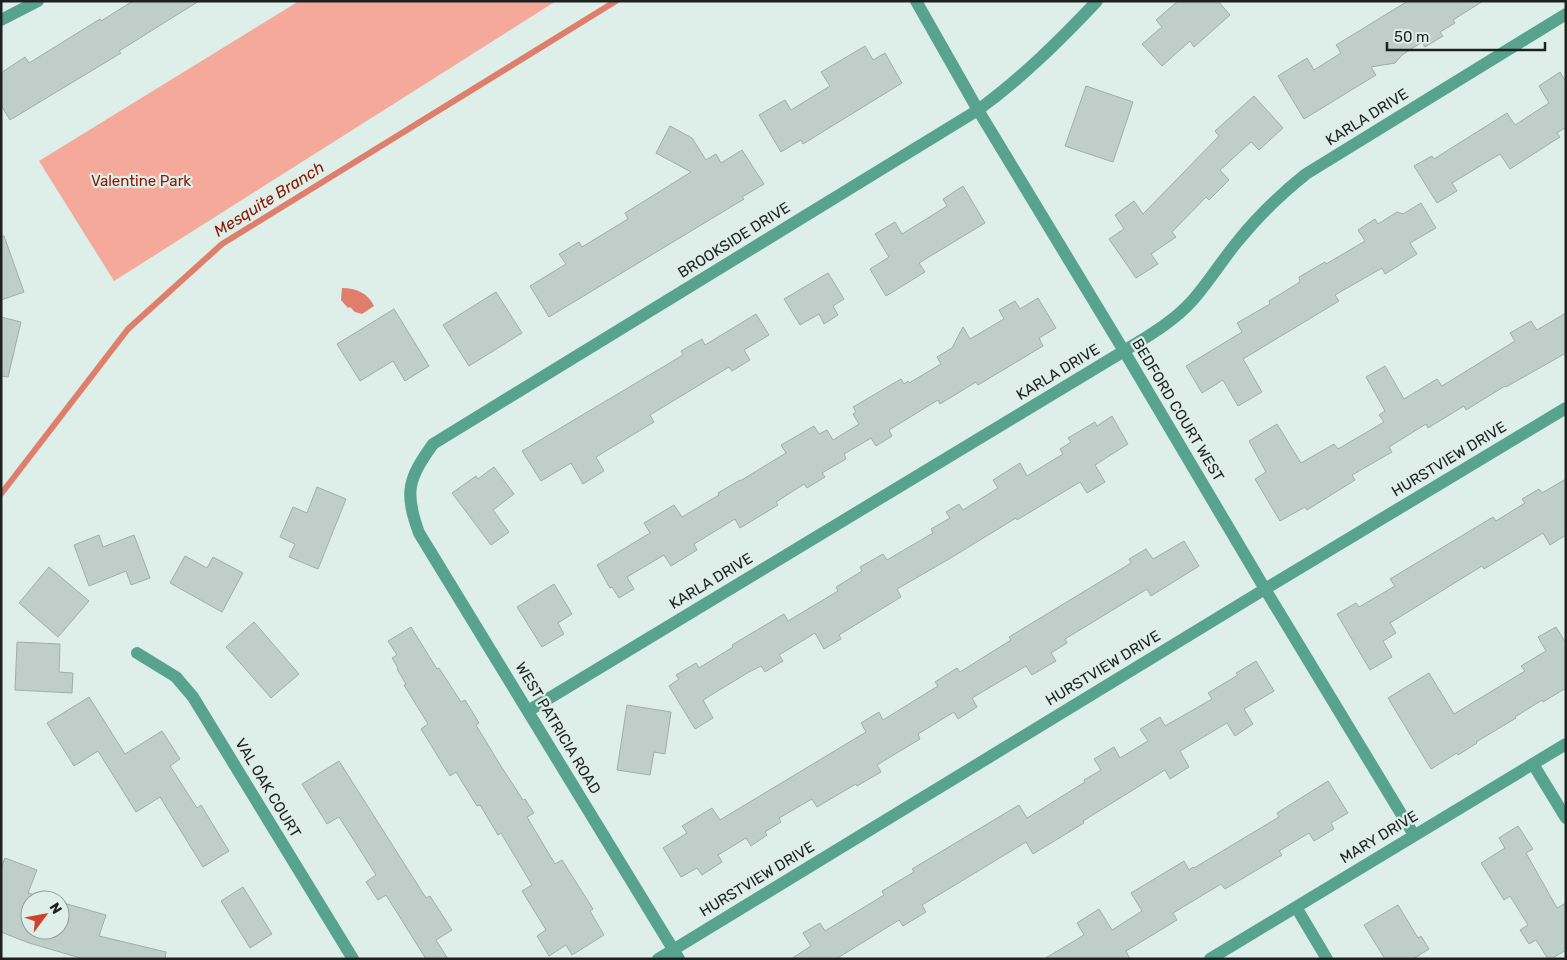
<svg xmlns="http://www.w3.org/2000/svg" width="1567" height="960" font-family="Rubik,sans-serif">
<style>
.green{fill:#f4a99a}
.water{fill:#df7e6c}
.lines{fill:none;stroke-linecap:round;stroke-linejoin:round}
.stream{stroke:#df7e6c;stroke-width:6}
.building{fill:#bfcec9;stroke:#9eaea8}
.minor{stroke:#58a38d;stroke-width:12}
.labels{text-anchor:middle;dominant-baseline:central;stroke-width:4.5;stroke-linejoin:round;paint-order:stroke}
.street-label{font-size:15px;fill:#1d2220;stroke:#deeee8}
.park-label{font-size:15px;fill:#8c1703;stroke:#deeee8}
.water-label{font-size:16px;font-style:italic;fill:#8b1501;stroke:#deeee8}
</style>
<rect width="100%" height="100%" fill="#deeee8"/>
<!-- green -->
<path class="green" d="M299,1H556L114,281L39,161Z"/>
<!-- water -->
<path class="water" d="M342,288C356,288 368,293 374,306L362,314L355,312L350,307L348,308L341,300Z"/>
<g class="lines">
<!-- stream -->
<path class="stream" d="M1,494L128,329L222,244L616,1"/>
</g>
<!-- building -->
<path class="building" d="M133,1H199L119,51L121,53L10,120L1,105V73L25,57L29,63L100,19L101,21Z
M1178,1H1218L1230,15L1194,47L1190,41L1162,66L1142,44L1162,27L1156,20Z
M1408,1H1483L1453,20L1455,23L1440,32L1443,36L1425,47L1422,42L1402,55L1395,63L1371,67L1376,75L1304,119L1278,76L1307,58L1314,70L1341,53L1336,45Z
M865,46L873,60L885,53L902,83L803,144L801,140L781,152L759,115L785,100L791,110L830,86L821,72Z
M1560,72L1566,82V130L1565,128L1557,133L1560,137L1510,169L1500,154L1452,183L1457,191L1437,203L1414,166L1432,156L1434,159L1507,113L1515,125L1549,103L1539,86Z
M1086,86L1133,102L1113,162L1065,146Z
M1254,96L1283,128L1259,150L1251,142L1220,170L1229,180L1209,200L1206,197L1172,232L1176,237L1151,254L1158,264L1136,278L1109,239L1124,229L1115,215L1134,201L1143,214L1219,136L1215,131Z
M670,126L692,138L706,160L716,154L721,163L742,150L764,184L742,197L744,199L549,317L530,286L566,264L559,254L579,242L582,247L628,219L625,213L691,172L656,153Z
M963,186L985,223L919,263L925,272L886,296L870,269L889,257L875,234L895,222L902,234L947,206L943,199Z
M1421,203L1436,228L1410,243L1417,254L1385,274L1382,268L1335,295L1339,301L1243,359L1262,392L1238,406L1223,380L1202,393L1186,366L1242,332L1237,323L1270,304L1269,301L1300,282L1299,277L1325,262L1326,264L1365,241L1358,230L1375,219L1378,224L1397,212L1403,214Z
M1,236H4L24,292L1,300Z
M828,273L844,299L833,306L838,315L824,324L819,314L800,325L784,299Z
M496,292L522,333L469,366L443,325Z
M1038,298L1056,328L1039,338L1043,346L978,385L976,382L940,404L938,400L889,430L892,436L876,446L871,438L844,454L846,459L822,473L825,477L807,488L804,484L776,502L778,505L740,528L735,519L694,544L697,550L671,566L664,555L627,577L634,589L619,598L612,587L610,588L597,565L650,533L644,523L674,505L682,517L719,495L718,493L740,480V481L786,453L781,445L814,426L819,434L827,430L833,440L859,424L853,414L856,412L853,407L901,379L904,384L908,381L909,383L941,364L937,357L952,348L963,327L970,339L1004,319L999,310L1015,301L1020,309Z
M394,309L429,366L405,381L393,361L360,381L337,344Z
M1566,313V353L1506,387L1505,386L1466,410L1464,406L1428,428L1426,424L1389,447L1392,452L1352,475L1355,480L1307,510L1305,507L1280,521L1255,479L1266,472L1249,441L1277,424L1301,463L1334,444L1338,449L1384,422L1379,415L1385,411L1366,377L1385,366L1404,399L1437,379L1442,386L1515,341L1510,333L1531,321L1537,330Z
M756,314L769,335L744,350L750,360L732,371L729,367L650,415L654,422L596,457L604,471L583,484L571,463L541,481L522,451L683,355L681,351L702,339L705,345Z
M1,317L21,322L8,377L1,376Z
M1112,416L1128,444L1095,465L1105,482L1087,493L1080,482L1017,520L1016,518L949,559L897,589L901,597L839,635L841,639L824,649L815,633L779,655L783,661L765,672L761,666L749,672L703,700L713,718L695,729L669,686L679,679L676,675L696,663L699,668L733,647L732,645L784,614L788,621L838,591L836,587L862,571L860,567L883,554L887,560L933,533L931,529L950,518L946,512L959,504L963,510L998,488L993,480L1020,463L1027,476L1063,454L1060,449L1071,442L1068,438L1095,422L1097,426Z
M494,467L514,494L493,510L509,532L491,545L452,493L476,476L478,479Z
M1566,479V535L1550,545L1543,533L1484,569L1482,566L1390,623L1396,633L1383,641L1392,657L1370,670L1337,614L1356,603L1359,607L1395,586L1390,579L1493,517L1496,521L1525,503L1522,499L1539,489L1542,493Z
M317,487L346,499L318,569L289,557L295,544L280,537L293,507L307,513Z
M99,535L103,547L134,535L150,578L131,585L126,571L89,586L74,545Z
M1184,541L1199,566L1151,596L1147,589L1065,639L1067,643L1051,653L1056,661L1032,675L1026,666L972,698L977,707L958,719L954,712L918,734L920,739L877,765L881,772L857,786L856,784L817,807L812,799L779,818L781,822L765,832L767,835L751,846L746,838L718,855L722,862L702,875L697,868L681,877L663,848L687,833L682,826L712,808L720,820L866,732L861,723L879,712L883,720L938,686L935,682L957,668L960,672L1011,640L1009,637L1131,563L1129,559L1146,549L1153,559Z
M185,556L207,568L213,557L243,573L222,612L170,583Z
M49,567L89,601L58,637L19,603Z
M554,584L572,614L558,623L564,634L542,647L517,607Z
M254,622L299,674L271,698L226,647Z
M411,627L437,669L439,668L461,702L465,700L479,723L476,725L499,763L523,800L525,799L534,813L527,817L555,864L562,860L593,909L590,911L604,935L572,955L566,945L549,956L537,936L546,930L522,891L532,885L501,833L498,835L480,805L477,806L456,772L450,776L421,729L428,724L404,685L406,684L397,669L398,668L392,658L397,655L388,641Z
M1556,627L1566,643V688L1543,702L1542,700L1515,717L1516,718L1476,742L1477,743L1458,755L1457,753L1431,769L1388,698L1429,673L1454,714L1525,671L1521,666L1546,651L1538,637Z
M17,642L60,644L59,672L73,673L72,693L15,690Z
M1256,661L1274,691L1244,709L1253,724L1235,736L1227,723L1180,751L1189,767L1170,779L1165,770L1083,821L1084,823L1033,854L1026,842L922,905L926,912L903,926L899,920L836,959H791L811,946L803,933L820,923L825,931L884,895L882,891L914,872L912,869L1019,805L1027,818L1085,782L1084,780L1101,770L1094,759L1114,747L1120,758L1148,741L1140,729L1160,717L1165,726L1212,699L1208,693L1238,675L1236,673Z
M89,697L125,754L162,731L180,759L170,766L197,808L201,805L229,851L203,867L160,797L136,812L98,751L74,766L47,723Z
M627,705L671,712L665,754L654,752L650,775L617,770Z
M339,761L426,898L430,896L452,930L436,940L448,959H426L386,895L378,900L366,882L376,875L339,817L327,824L302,784Z
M1328,781L1348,813L1331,823L1334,829L1314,841L1309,833L1279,851L1282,855L1225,889L1221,884L1173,913L1177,920L1126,951L1130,959H1044L1084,935L1077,923L1099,909L1112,930L1142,911L1131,893L1184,861L1189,870L1193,867L1194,868L1279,817L1277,813Z
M1518,826L1533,849L1526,853L1557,908L1566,903V950L1551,959H1548L1536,940L1529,944L1520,930L1528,925L1510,896L1504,900L1481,863L1505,848L1499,838Z
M5,858L37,870L28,893L53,900H30V930H60V902L106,915L99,936L166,952L165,959H84L29,943L1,932V868Z
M243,887L272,934L250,948L221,901Z
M1398,905L1418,938L1421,936L1429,949L1413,959H1385L1364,925Z"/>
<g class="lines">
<!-- minor -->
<path class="minor" d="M916,1L978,110L1124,351L1265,589L1414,835
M1,20L38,1
M137,653L176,677L193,697L353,959
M528,711L1124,351C1148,336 1173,322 1192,301C1209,282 1222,260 1238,241C1258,216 1281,194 1306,174L1566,14
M1533,764L1566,818
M1296,907L1327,959
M658,959L1265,589L1566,408
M679,959L419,533C404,492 408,479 433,444L978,110C1022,78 1060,40 1097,1
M1210,959L1566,744"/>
</g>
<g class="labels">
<!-- street labels -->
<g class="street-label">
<text transform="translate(1367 117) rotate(-32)">KARLA DRIVE</text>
<text transform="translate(734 240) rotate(-32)">BROOKSIDE DRIVE</text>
<text transform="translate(1058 372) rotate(-31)">KARLA DRIVE</text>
<text transform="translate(1178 410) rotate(59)">BEDFORD COURT WEST</text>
<text transform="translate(1449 459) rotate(-31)">HURSTVIEW DRIVE</text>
<text transform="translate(711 581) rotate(-31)">KARLA DRIVE</text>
<text transform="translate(1103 668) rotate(-31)">HURSTVIEW DRIVE</text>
<text transform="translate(558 728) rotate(59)">WEST PATRICIA ROAD</text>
<text transform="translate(268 788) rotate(59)">VAL OAK COURT</text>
<text transform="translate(1379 837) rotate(-31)">MARY DRIVE</text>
<text transform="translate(757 879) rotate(-31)">HURSTVIEW DRIVE</text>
</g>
<!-- park labels -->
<g class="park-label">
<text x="141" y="181">Valentine Park</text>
</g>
<!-- water labels -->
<g class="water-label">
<text transform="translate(269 199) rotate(-32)">Mesquite Branch</text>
</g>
</g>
<!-- border -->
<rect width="1567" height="960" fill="none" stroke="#1d2220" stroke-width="5"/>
<!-- north arrow -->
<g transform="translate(45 915) rotate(58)"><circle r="24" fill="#deeee8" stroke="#919c98"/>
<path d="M0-4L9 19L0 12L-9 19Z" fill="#ce422b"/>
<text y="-8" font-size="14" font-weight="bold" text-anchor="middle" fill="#1d2220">N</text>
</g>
<!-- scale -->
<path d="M1387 42v8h158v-8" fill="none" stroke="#1d2220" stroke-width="2.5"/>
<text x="1394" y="42" font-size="15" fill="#1d2220" stroke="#deeee8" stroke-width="4" paint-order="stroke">50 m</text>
</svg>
